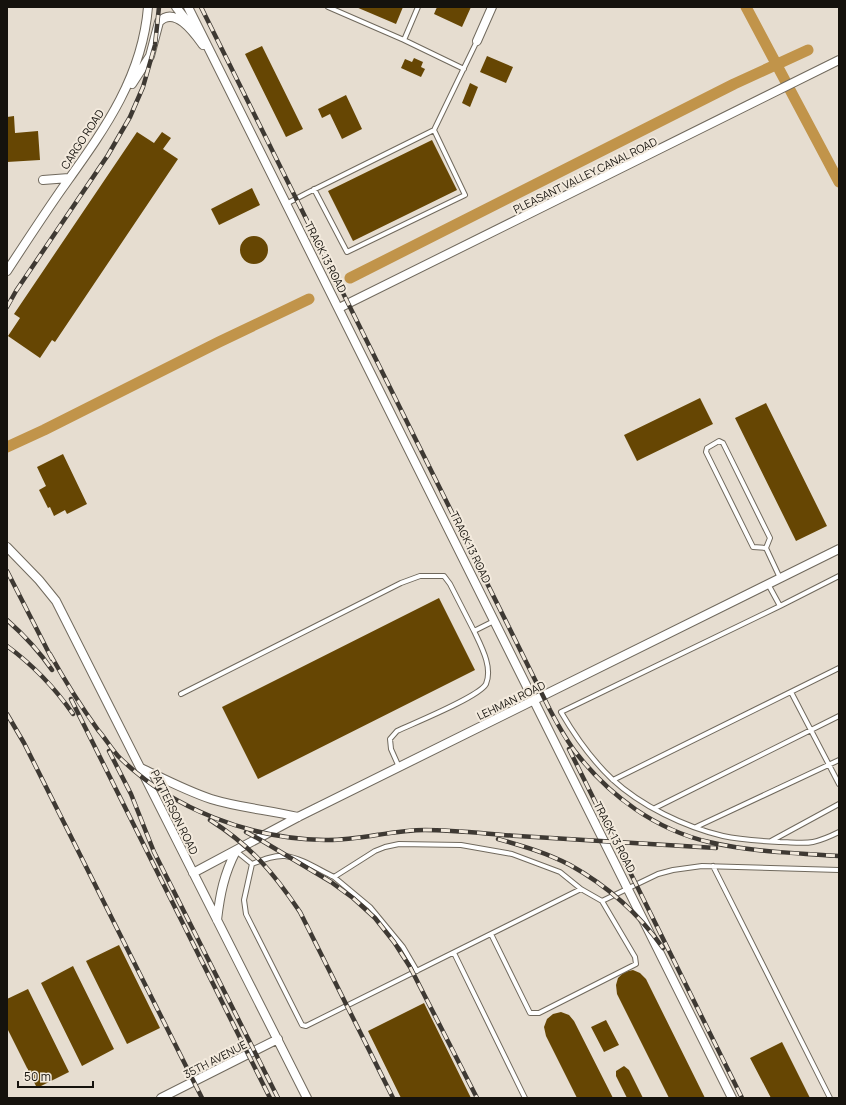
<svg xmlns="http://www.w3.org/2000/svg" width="846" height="1105" font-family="Manrope,sans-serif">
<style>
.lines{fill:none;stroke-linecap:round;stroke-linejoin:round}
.canal{stroke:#c1944a;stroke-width:11}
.building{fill:#664603}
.service-casing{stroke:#70695d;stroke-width:6}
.minor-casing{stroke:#70695d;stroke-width:10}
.service{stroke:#fff;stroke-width:4}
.minor{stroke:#fff;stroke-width:8}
.rail-casing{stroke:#3e3933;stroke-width:4.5}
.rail{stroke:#f3eadd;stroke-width:3;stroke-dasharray:9;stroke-linecap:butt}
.labels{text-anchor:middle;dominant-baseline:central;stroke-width:4;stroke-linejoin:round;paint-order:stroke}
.street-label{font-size:11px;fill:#15120d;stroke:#f3eadd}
</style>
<rect width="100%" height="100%" fill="#e6ddd0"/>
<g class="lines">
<!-- canal -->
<path class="canal" d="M746,7L839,182
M350,278L734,84L808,50
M7,447L44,430L219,342L309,299"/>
</g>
<!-- building -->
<path class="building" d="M356,7H403L396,24Z
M437,7H471L462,27L434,14Z
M262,46L303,129L286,137L245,54Z
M487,56L513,67L506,83L480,72Z
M414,58L423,62L421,67L425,69L421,77L401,68L405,59L412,62Z
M470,83L478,87L470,107L462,103Z
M346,95L362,129L342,139L330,114L322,118L318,109Z
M14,116L15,133L38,131L40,160L7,162V117Z
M137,132L154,143L162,132L171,138L163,149L178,159L55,342L52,340L40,358L8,336L20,318L14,314Z
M432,140L457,190L353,241L328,191Z
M252,188L260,205L219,225L211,209Z
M240 250a14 14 0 1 1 28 0a14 14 0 1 1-28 0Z
M700,398L713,424L637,461L624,435Z
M766,403L827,526L796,541L735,418Z
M63,454L87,504L67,514L65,510L54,516L50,507L48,508L39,490L46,486L37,467Z
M439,598L475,670L258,779L222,707Z
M119,945L160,1028L127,1044L86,961Z
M73,966L114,1049L82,1066L41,983Z
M633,970L640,973L646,979L705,1098H669L617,994L616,985L618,978L624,972Z
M28,989L69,1072L37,1088L7,1028V999Z
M424,1003L471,1098H401L368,1031Z
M561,1012L569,1015L574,1021L613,1098H577L546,1036L544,1027L547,1019L553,1014Z
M606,1020L619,1045L604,1052L591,1027Z
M782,1042L810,1098H771L750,1058Z
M624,1066L629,1070L643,1098H627L616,1076V1071Z"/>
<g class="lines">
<!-- service casing -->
<g class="service-casing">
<path id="service" d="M328,7L404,40
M418,7L404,40L464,69
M434,130L477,41
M286,204L307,193L434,130L465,195L347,252L314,189
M766,548L753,547L706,452L707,448L719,441L723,443L770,538L766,548L780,578
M768,584L780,606L839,576
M780,606L561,712C575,736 592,760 612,779C641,806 685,827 723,836C741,840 761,841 780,842C790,842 803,844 813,842C822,840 831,836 839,832
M791,692L839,784
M181,694L401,583L420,576H444L450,584L474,631L494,621
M399,767L391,749L390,739L397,731C414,723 479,697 486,684C493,667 481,646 474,631
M613,780L839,668
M655,808L839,716
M696,827L839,760
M771,841L839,804
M236,851L252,864C262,860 274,855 285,856C302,858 319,870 334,877
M252,864L244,900L246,914L302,1025L306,1026L581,889L602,901L658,874L673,870L702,866L839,870
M713,866L830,1098
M491,934L530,1013H539L636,964L635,957L602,901
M454,953L525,1098
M417,971L403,947L370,907L334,877L375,851L385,847L399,844L461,845L512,854L560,872L581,889"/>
</g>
<!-- minor casing -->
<g class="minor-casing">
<path id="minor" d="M176,7L190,25
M188,7L732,1098
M477,41L492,7
M132,84L150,56L159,22C175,5 195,34 203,45
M43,180L69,178
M7,271C24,245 41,219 59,193C100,135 142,81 148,7
M339,308L839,60
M7,547L39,580L56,601L307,1098
M141,768C164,779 187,791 211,799C240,808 270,810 298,817
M193,873L298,817L839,549
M217,920C220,894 224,874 236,851
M161,1098L278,1039"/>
</g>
<!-- service -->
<use href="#service" class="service"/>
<!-- minor -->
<use href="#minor" class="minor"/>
<!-- rail casing -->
<g class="rail-casing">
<path id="rail" d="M201,7L550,710C558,725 566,740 577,754C610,796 656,830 709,842C751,852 796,853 839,856
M7,307L16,291L108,155L130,117L143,87L155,45L159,7
M7,571L52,659
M7,620C24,635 39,651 52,670
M7,646C33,665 55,688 73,714
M50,654C65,681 80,705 98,730C105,738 111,748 118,756C171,809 251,839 325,840C357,841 392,830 425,830C455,830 488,834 518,836C584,840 650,844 716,848
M71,699L270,1098
M7,714L24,743L202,1098
M569,749L742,1098
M109,751L131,794L154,852L278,1098
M210,820C251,846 273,872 300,912L393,1098
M246,832L259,839L331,882L353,898L375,918L394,942L410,967L477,1098
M498,839C523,846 547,853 570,865C606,885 639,914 663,948"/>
</g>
<!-- rail -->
<use href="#rail" class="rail"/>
</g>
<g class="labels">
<!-- street labels -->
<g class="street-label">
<text transform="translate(82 139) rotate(-57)">CARGO ROAD</text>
<text transform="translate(585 175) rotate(-26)">PLEASANT VALLEY CANAL ROAD</text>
<text transform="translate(326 257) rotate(63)">TRACK 13 ROAD</text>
<text transform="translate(471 547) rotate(64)">TRACK 13 ROAD</text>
<text transform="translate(511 700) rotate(-26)">LEHMAN ROAD</text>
<text transform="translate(175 812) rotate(64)">PATTERSON ROAD</text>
<text transform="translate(615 837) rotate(63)">TRACK 13 ROAD</text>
<text transform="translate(215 1059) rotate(-27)">35TH AVENUE</text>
</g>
</g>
<!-- border -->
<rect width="846" height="1105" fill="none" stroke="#15120d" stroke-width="16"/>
<!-- scale -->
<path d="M18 1081v6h75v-6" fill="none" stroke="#15120d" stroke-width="2"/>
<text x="24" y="1081" font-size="12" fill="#15120d" stroke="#f3eadd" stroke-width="3" paint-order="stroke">50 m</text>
</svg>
